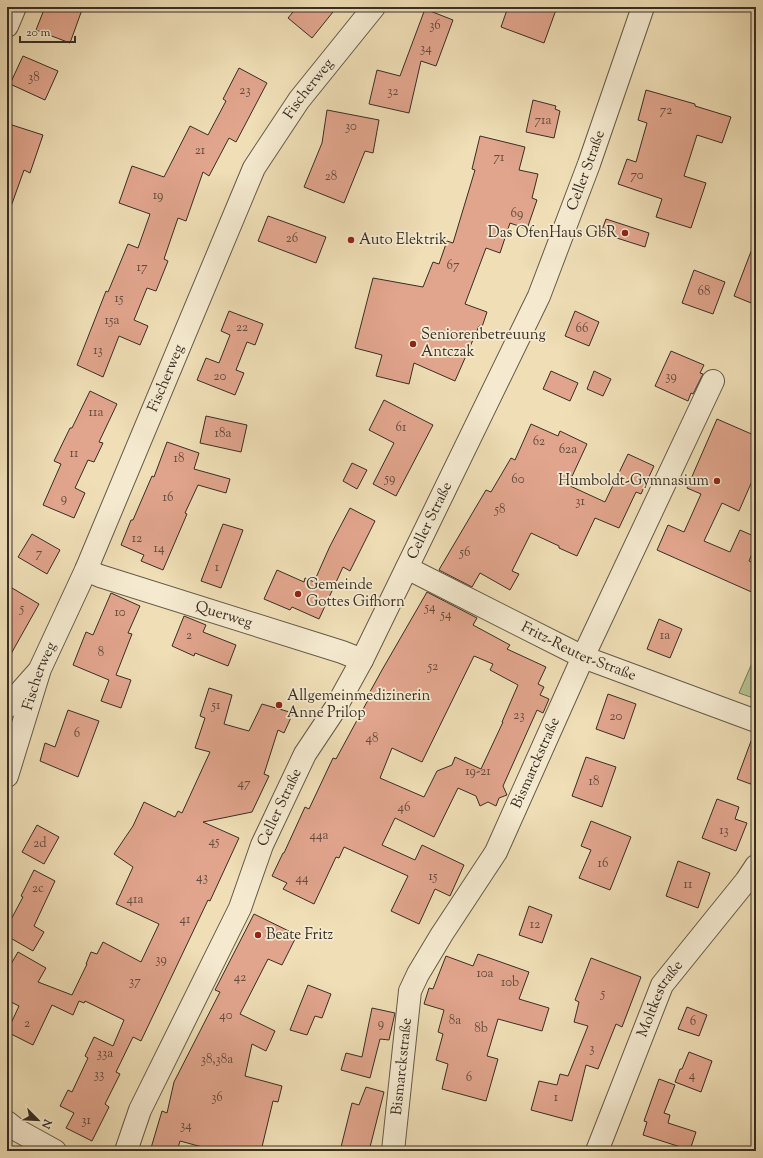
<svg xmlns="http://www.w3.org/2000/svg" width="763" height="1158" font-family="'Sorts Mill Goudy',serif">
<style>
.green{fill:#b6c290;stroke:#76785a}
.building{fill:#e1a58d;stroke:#372e24;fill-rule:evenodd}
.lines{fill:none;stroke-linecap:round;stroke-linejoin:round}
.minor-casing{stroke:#655a48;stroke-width:24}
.minor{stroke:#f5ead0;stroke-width:22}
.poi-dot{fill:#8f2418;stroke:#f5ead0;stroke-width:1.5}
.labels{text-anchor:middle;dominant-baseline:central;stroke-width:3.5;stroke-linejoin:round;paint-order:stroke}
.number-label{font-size:13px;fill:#624c3e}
.street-label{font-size:15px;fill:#372e24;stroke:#f5ead0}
.poi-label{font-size:15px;fill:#372e24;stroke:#f5ead0;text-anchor:start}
</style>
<rect width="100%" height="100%" fill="#efdeb6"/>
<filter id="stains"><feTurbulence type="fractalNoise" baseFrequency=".005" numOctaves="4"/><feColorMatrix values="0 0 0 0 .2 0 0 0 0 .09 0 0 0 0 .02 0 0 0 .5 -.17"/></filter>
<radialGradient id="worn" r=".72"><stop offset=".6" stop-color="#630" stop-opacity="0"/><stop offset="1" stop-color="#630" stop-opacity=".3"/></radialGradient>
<!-- green -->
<path class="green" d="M756,654V699L739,693Z"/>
<!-- building -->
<path class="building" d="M45,7H83L70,43L36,30Z
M297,7H337L312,38L288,18Z
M508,7H557L544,43L501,27Z
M425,9L453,20L436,66L421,61L409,113L369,104L377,70L400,76Z
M23,56L58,71L45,100L10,84Z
M239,68L267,83L236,142L229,138L209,176L203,172L186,221L178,218L164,259L168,261L156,291L147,288L134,320L148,326L140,345L119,336L103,377L77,365L106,291L108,292L128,244L138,248L150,214L119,203L132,166L164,177L190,126L208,135L226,101L223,99Z
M646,90L695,104V106L731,117L722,143L697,135L684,176L706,183L691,228L656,217L662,199L618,184L627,159L636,162L647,123L638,120Z
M533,100L556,106L555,109L560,111L554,138L526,132Z
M327,110L379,120L373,153L365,151L344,203L304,187L322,143Z
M12,125L43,135L30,173L24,170L9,212H7V140Z
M480,136L525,147L519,170L538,174L532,198L537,200L527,229L510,223L500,253L486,248L465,304L487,312L482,327L479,326L455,381L414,363L409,384L376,376L382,355L355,348L373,278L423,287L433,262L439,264L447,241L453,243L475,170L472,169Z
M268,216L326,237L316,263L258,241Z
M606,219L649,233L645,247L601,233Z
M755,241H756V305L734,296Z
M694,270L725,282L713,314L682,303Z
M229,311L263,324L255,345L247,342L236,370L244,373L235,395L197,380L206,358L219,363L230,335L221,331Z
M575,311L599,322L589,346L565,336Z
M671,351L704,365L700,373L703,374L693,394L691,393L688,401L655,386Z
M551,371L578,383L570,401L543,389Z
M594,371L611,379L603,396L587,389Z
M90,391L117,404L99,442L103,443L94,462L88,460L75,488L85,493L74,518L43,505L61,464L54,461L70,428H72Z
M384,400L433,425L396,496L373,484L394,443L369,430Z
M206,416L247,425L241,452L200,443Z
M717,419L756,436V472L739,511L722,503L704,541L730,552L740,530L756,537V544L749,561L756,564V594L657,550L668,525L684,532L701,494L687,488Z
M531,424L558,436L560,431L587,444L568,485L605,502L628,454L654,466L641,494L636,492L619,528L595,518L577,556L559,548V546L531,533L512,571L519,574L510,590L480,573L472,587L439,570L440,568L486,490L491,492L511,458L515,460Z
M167,442L199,453L194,469L230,479L226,493L198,485L185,513L187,514L163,570L141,561L144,555L121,545L131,520H133L152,476L154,477Z
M352,463L367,470L357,489L343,481Z
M350,508L375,521L350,571L343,567L319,619L292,607L290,610L264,599L277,570L304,582L305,578L314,582L330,546Z
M223,524L243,530L221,588L201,581Z
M32,534L60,550L47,574L18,557Z
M7,585L39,604L7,661Z
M427,592L477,618L473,625L510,645L507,649L546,667L538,684L544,687L540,695L549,699L543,713L537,710L503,786L507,795L499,798L496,806L488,802L480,806L476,796L458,788L434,837L395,818L382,845L415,860L422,845L464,865L450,896L435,889L419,924L391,911L408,876L344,847L339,858L336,857L314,904L283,889L287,883L272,876L283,853H284L305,807L309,809L333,758L336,759L368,700L366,699L382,670ZM474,656L493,664L490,670L518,685L502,722H503L481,769L455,757L452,765L437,771L424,797L380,778L392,748L422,762Z
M111,593L140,606L128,633L132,634L116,675L131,680L121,708L101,701L109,680L73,665L86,632L93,635Z
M184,616L206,625L203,632L236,645L228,666L195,653L194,656L172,646Z
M659,619L682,629L670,658L647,649Z
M209,688L232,695L224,724L249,731L262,704L293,713L284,733L278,730L264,774L269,776L252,812L203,822L239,838L210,901L208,900L141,1041L133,1037L116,1072L120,1074L105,1104L109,1107L92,1141L66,1128L74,1113L60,1106L68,1090L72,1092L88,1058L85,1056L94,1037L113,1046L124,1020L85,1001L84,1003L79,1001L73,1015L52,1005L33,1045L7,1032L19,1006L7,1000V971L18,952L46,968L38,982L72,995L87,964H86L91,952L97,954L103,942L141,962L159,924L116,904L133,867L114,854L133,826L144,802L175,817L178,811L182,813L210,752L195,748L205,718L200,716Z
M608,694L636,704L624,739L596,729Z
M68,710L99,721L78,777L40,761L45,743L55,747Z
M754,733H756V786L737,779Z
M586,757L616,767L602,807L572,796Z
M717,799L739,807L735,819L747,823L736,851L702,838Z
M591,821L631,837L610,890L579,878L591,850L581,846Z
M37,825L59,837L44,864L22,852Z
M678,861L710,873L698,908L666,896Z
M34,870L55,881L34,926L44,932L33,951L7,936V927L23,897L21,896Z
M529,906L552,915L542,943L519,935Z
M254,914L297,935L282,965L268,959L240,1014L275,1031L266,1051L252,1044L245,1076L282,1086L278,1102L273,1101L261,1151H217L180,1141L177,1151H162L151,1148L162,1111L167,1113L174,1082L220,992L215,990Z
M478,954L529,972L519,999L549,1008L542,1031L498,1019L487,1056L498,1059L486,1101L442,1089L448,1064L436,1060L443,1034L438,1032L444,1010L424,1004L429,988L433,989L446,956L473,966Z
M591,958L641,977L622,1027L616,1024L598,1069L586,1065L572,1121L531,1110L539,1081L557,1085L560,1074L568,1076L588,1026L574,1022L579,1002L575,1000Z
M308,985L331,994L322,1018L315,1016L307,1035L290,1030Z
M687,1007L707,1015L699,1036L678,1029Z
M372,1008L395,1013L389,1040L380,1039L370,1078L341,1070L346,1053L362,1057Z
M689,1052L712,1061L701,1092L675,1082L680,1069H682Z
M659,1079L675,1085L664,1113L670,1115L668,1123L696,1132L690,1150L643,1135L647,1122L644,1121Z
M366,1087L384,1092L369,1151H340L352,1103L359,1105Z"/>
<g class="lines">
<!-- minor casing -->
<g class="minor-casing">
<g id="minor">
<path d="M7,26L15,7"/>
<path id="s1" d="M407,568L583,657L756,721"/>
<path id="s2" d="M86,570L100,576L342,652L362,660"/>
<path d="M7,707L37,673"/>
<path id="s3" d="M7,776L40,669L86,570L254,168L299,100L374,7"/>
<path d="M7,1122L17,1130L55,1151"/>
<path id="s4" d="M126,1151L140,1110L240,908L262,845L305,754L335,709L362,660L539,296L589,164L643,7"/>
<path id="s5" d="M393,1151L410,991L418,974L442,934L496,852L583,657L713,381"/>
<path id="s6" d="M597,1151L662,985L746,881L756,866"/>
</g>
</g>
<!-- minor -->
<use href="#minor" class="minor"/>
</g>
<!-- markers -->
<g class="poi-dot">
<circle cx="625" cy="233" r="4"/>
<circle cx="351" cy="240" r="4"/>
<circle cx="413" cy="344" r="4"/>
<circle cx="717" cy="481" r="4"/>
<circle cx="298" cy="594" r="4"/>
<circle cx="279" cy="705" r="4"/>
<circle cx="258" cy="935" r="4"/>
</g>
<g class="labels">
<!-- number labels -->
<g class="number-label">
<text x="435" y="26">36</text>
<text x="426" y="49">34</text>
<text x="34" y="78">38</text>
<text x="245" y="91">23</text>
<text x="393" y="92">32</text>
<text x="666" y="111">72</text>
<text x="543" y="121">71a</text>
<text x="351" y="127">30</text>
<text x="200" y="151">21</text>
<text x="499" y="158">71</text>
<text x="637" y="176">70</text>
<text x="331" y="177">28</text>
<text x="158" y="196">19</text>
<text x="517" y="214">69</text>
<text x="292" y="239">26</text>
<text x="453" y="266">67</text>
<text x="142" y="268">17</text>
<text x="704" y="292">68</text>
<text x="119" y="299">15</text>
<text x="112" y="321">15a</text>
<text x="242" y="328">22</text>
<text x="582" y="329">66</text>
<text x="98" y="351">13</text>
<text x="220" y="377">20</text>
<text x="671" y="377">39</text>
<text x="96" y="413">11a</text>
<text x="401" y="428">61</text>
<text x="223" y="434">18a</text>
<text x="539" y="442">62</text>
<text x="568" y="450">62a</text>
<text x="74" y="454">11</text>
<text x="179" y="459">18</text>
<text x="390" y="479">59</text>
<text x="518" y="480">60</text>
<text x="168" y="498">16</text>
<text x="64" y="499">9</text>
<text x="580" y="502">31</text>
<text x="500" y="510">58</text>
<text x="137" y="539">12</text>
<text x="159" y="549">14</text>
<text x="465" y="553">56</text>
<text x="39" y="554">7</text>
<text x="217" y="568">1</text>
<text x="430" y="608">54</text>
<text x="22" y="609">5</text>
<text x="120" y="613">10</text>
<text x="446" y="615">54</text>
<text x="189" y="636">2</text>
<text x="665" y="636">1a</text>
<text x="101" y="653">8</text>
<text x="433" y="667">52</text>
<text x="216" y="706">51</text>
<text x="519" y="716">23</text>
<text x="616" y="717">20</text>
<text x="77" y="734">6</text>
<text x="372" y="739">48</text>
<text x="478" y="772">19-21</text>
<text x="594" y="782">18</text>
<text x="244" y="784">47</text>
<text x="404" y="808">46</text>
<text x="724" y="831">13</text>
<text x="319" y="836">44a</text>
<text x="214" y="842">45</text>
<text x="40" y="844">2d</text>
<text x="603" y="864">16</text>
<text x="433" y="877">15</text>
<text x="202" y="878">43</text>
<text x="302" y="879">44</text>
<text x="688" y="885">11</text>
<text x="38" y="889">2c</text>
<text x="135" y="900">41a</text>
<text x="185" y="920">41</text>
<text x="535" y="925">12</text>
<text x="161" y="960">39</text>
<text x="485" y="974">10a</text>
<text x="240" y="978">42</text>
<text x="135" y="982">37</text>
<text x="510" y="983">10b</text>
<text x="603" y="994">5</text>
<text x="226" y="1016">40</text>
<text x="455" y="1021">8a</text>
<text x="693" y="1022">6</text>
<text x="27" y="1024">2</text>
<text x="381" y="1024">9</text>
<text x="481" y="1029">8b</text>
<text x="592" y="1049">3</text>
<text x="105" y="1054">33a</text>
<text x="217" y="1060">38,38a</text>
<text x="99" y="1075">33</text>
<text x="692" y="1076">4</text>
<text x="469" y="1078">6</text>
<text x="217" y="1098">36</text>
<text x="556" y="1098">1</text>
<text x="86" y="1121">31</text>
<text x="186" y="1126">34</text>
</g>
<!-- street labels -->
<g class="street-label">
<text stroke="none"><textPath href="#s3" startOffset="753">Fischerweg</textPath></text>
<text stroke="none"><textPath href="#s4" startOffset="1085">Celler Straße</textPath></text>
<text stroke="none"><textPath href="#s3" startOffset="429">Fischerweg</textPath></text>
<text stroke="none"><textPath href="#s4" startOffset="701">Celler Straße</textPath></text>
<text stroke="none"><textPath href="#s2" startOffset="145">Querweg</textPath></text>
<text stroke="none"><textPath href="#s1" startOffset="191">Fritz-Reuter-Straße</textPath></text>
<text stroke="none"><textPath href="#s3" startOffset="105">Fischerweg</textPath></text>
<text stroke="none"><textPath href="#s5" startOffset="422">Bismarckstraße</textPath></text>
<text stroke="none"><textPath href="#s4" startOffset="377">Celler Straße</textPath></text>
<text stroke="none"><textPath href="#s6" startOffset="165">Moltkestraße</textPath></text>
<text stroke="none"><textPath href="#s5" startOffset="85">Bismarckstraße</textPath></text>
</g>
<!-- poi labels -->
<g class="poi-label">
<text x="617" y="233" text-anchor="end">Das OfenHaus GbR</text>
<text x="359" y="240">Auto Elektrik</text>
<text x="421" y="335">Seniorenbetreuung<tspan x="421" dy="17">Antczak</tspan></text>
<text x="709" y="481" text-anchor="end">Humboldt-Gymnasium</text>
<text x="306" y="585">Gemeinde<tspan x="306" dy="17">Gottes Gifhorn</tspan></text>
<text x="287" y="696">Allgemeinmedizinerin<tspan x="287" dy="17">Anne Prilop</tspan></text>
<text x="266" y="935">Beate Fritz</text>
</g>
</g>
<!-- margin -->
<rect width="763" height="1158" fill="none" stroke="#efdeb6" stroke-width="24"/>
<rect x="8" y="8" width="747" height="1142" fill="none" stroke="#372e24" stroke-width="2"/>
<rect x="12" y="12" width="739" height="1134" fill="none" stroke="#372e24"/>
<!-- north arrow -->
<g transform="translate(38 1120) rotate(114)" stroke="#f5ead0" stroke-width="3" paint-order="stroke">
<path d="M0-3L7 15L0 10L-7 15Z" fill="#372e24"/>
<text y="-6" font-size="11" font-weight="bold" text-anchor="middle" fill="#372e24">N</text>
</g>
<!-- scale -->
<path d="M20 36v6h55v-6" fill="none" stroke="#372e24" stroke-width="2"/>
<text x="26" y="36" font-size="12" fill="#372e24" stroke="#f5ead0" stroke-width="3" paint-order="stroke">20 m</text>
<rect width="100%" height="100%" filter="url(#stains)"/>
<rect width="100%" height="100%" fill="url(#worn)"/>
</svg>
